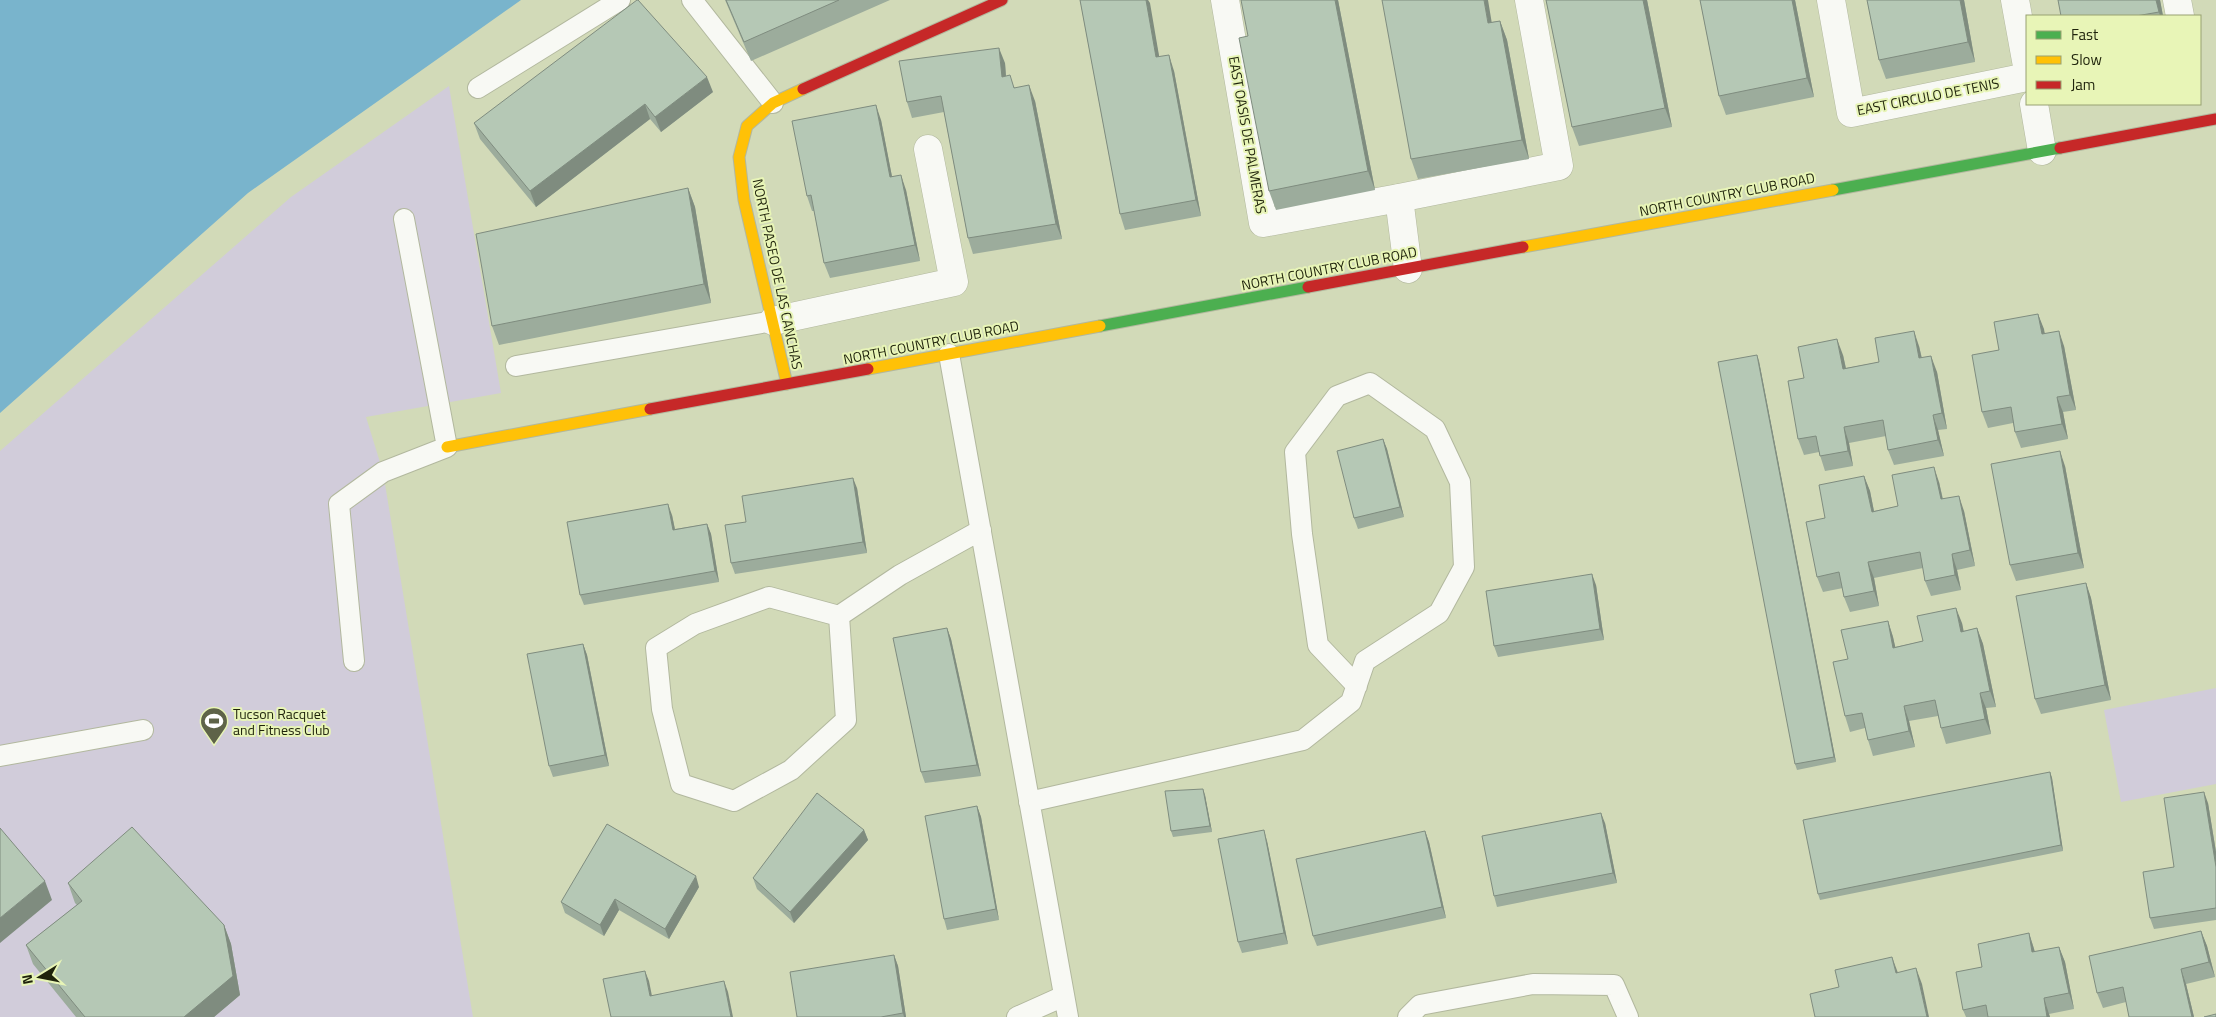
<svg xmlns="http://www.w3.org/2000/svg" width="2216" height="1017" font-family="'Titillium Web',sans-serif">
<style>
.green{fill:#d1ccda}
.water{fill:#79b4cc}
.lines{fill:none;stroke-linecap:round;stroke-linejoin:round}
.lane-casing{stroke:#b2b89e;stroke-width:22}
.street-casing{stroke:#b2b89e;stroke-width:29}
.fast-casing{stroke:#b2b89e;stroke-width:13}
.slow-casing{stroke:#b2b89e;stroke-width:13}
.jam-casing{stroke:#b2b89e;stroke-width:13}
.lane{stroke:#f8f9f4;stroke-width:20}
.street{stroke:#f8f9f4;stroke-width:28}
.fast{stroke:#4caf50;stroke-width:11}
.slow{stroke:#ffc107;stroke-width:11}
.jam{stroke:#c62828;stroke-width:11}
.wall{fill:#9cac9c}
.shaded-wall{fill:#7f8c7f}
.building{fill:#b5c8b5;stroke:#7f8c7f}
.labels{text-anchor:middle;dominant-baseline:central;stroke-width:4;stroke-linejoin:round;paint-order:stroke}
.street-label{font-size:14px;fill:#1f230b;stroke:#e8f5b7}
.poi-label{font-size:14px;fill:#1f230b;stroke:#e8f5b7;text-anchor:start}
</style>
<rect width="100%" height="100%" fill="#d2dab8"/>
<!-- green -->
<path class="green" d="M449,86L501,393L366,417L383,472L473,1017H0V451L291,197Z
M2216,688V784L2121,802L2104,710Z"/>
<!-- water -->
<path class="water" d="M0,0H521L248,193L0,413Z"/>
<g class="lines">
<!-- lane casing -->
<g class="lane-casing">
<path id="lane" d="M692,0L773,103
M478,88L620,0
M949,354L1068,1017
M516,366L773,321
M839,616L846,720L791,770L734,801L681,784L662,709L656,648L695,624L769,597L839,616L900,575L981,530
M354,661L339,504L383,472L447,447L404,219
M0,756L143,730
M1029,802L1303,740L1351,702L1365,661L1439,613L1464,567L1460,482L1435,429L1370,383L1337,396L1295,452L1302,534L1318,645L1357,686
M1017,1017L1064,996
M1408,1017L1420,1005L1533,984L1614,985L1628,1017"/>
</g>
<!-- street casing -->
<g class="street-casing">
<path id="street" d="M1225,0L1263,223L1399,198L1559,166L1529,0
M1831,0L1851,113L2027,77
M2015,0L2027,66
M2177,0L2180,16
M2034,104L2042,151
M1399,198L1408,269
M773,321L954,282L928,149"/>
</g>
<!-- fast casing -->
<g class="fast-casing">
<path id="fast" d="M1833,190L2060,148
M1100,326L1308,287"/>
</g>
<!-- slow casing -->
<g class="slow-casing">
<path id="slow" d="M1523,247L1833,190
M868,369L1100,326
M787,384L744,200L739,157L747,126L773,103L803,89
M447,447L650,409"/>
</g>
<!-- jam casing -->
<g class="jam-casing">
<path id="jam" d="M803,89L1002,0
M2060,148L2216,119
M1308,287L1523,247
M650,409L868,369"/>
</g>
<!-- lane -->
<use href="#lane" class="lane"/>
<!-- street -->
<use href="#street" class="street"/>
<!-- fast -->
<use href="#fast" class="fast"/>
<!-- slow -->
<use href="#slow" class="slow"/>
<!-- jam -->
<use href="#jam" class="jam"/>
</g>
<!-- wall -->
<path class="wall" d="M725,0H890L751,61Z
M1080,0H1148L1159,57L1174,71L1201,216L1125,230L1120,214Z
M1338,0L1375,190L1276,210L1269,191L1248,36Z
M1546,0H1647L1672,127L1579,146L1572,127Z
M1700,0H1795L1814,97L1726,115L1719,96Z
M1867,0H1964L1975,62L1886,79L1879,60Z
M2160,0L2163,16H2061Z
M1500,21L1507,40L1529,159L1418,179L1411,159L1492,22Z
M1005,63L1006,76L1015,88L1035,101L1062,239L973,254L968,238L944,112L912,118L907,102Z
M713,92L661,132L650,119L536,207L480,139L474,123Z
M881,120L892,177L906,190L920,261L830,278L824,263L814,211H812L807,196Z
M688,188L695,207L711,303L499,345L492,326Z
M2038,314L2045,334L2064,346L2076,410L2063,412L2068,439L2021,448L2015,432L2013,423L1988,428L1982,412L1999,350Z
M1919,346L1922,358L1937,372L1947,429L1938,430L1944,456L1894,465L1888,450L1886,436L1849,443L1853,466L1825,471L1819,452L1804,455L1798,439L1804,378L1843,355L1846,368L1879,362Z
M1759,361L1836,762L1797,770L1795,764Z
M1383,439L1387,449L1404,517L1358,529L1354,518Z
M2065,466L2084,568L2016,581L2010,565Z
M1864,476L1870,491L1874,511L1898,506L1939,482L1943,499L1964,511L1975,566L1957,570L1961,590L1931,596L1925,581L1923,568L1874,578L1879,606L1850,612L1844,597L1843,588L1823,592L1817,577L1825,518Z
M857,488L867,553L735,574L731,563Z
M672,515L675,529L707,524L711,534L719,582L584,605L580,595Z
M2086,583L2091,598L2111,700L2041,714L2035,699Z
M1596,585L1604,640L1498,657L1494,646Z
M1888,621L1893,637L1895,647L1923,641L1962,623L1963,631L1977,628L1983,644L1996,707L1986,708L1991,734L1946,744L1941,728L1938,716L1909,721L1915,747L1873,756L1868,740L1865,728L1850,732L1845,716L1848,659Z
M947,628L951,639L981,776L925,783L921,772Z
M583,644L587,655L609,766L553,777L549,766Z
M2050,772L2052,778L2063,851L1820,900L1818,894Z
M1205,795L1212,832L1173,837L1171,831Z
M2208,803L2216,852V920L2154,929L2150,918L2174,867Z
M977,806L981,817L999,920L947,930L944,919Z
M1605,823L1617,883L1497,907L1494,896Z
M864,830L868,840L794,923L757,889L753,878Z
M1425,831L1429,842L1446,918L1317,946L1313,936Z
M1267,841L1288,944L1242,953L1238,942Z
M68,883L224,925L231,944L240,995L214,1017H76L33,964L26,945L77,905L75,903Z
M699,887L669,939L619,910L604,936L565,913L561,902Z
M2201,931L2207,946L2215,977L2186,984L2194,1017H2129L2126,1002L2103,1008L2097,993Z
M2029,933L2035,952L2059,947L2065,962L2074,1009L2049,1014L2050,1017H1966L1963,1010L1982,967Z
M894,955L898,966L906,1017H797Z"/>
<!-- shaded-wall -->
<path class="shaded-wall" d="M1146,0H1148L1150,3L1162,73L1156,57Z
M1335,0H1338L1375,190L1368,171Z
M1484,0H1488L1495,42L1488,23Z
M1643,0H1647L1672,127L1665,108Z
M1792,0H1795L1814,97L1807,78Z
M1960,0H1964L1975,62L1968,42Z
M2156,0H2160L2163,16H2160Z
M1500,21L1507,40L1529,159L1522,140Z
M999,48L1005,63L1007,92L1002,77Z
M1169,55L1174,71L1201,216L1196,200Z
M707,77L713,92L661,132L655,117Z
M1029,85L1035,101L1062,239L1056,224Z
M645,104L650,119L536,207L530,191Z
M876,105L881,120L895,192L890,177Z
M901,175L906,190L920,261L915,245Z
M688,188L695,207L711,303L704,284Z
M2038,314L2044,329L2047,349L2042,334Z
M1914,331L1919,346L1925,374L1919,358Z
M2059,331L2064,346L2076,410L2070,395Z
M1837,339L1843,355L1849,384L1843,369Z
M1757,355L1759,361L1836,762L1834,757Z
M1931,356L1937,372L1947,429L1942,413Z
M2057,397L2063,412L2068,439L2062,424Z
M1933,415L1938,430L1944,456L1938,440Z
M1844,427L1849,443L1853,466L1848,451Z
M1383,439L1387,449L1404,517L1400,507Z
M2060,451L2065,466L2084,568L2078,553Z
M1934,467L1939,482L1946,515L1941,499Z
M1864,476L1870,491L1877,527L1872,512Z
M853,478L857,488L867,553L863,542Z
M1959,496L1964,511L1975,566L1970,550Z
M668,504L672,515L677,540L673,530Z
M707,524L711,534L719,582L715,571Z
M1952,554L1957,570L1961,590L1955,575Z
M1868,562L1874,578L1879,606L1874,591Z
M1592,574L1596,585L1604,640L1600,629Z
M2086,583L2091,598L2111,700L2105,685Z
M1956,608L1962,623L1967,647L1961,632Z
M1888,621L1893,637L1899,663L1893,648Z
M947,628L951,639L981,776L977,765Z
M1977,628L1983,644L1996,707L1990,691Z
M583,644L587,655L609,766L605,755Z
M1980,693L1986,708L1991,734L1985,719Z
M1904,706L1909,721L1915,747L1909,731Z
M2050,772L2052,778L2063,851L2061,845Z
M1203,789L1205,795L1212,832L1210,826Z
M2204,792L2208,803L2216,852V867Z
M977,806L981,817L999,920L996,909Z
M1601,813L1605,823L1617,883L1613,873Z
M864,830L868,840L794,923L790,912Z
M1264,830L1267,841L1288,944L1284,933Z
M1425,831L1429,842L1446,918L1442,907Z
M696,876L699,887L669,939L665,929Z
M45,881L52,900L0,943V918Z
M615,899L619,910L604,936L600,925Z
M224,925L231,944L240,995L214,1017H184Z
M2201,931L2207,946L2215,977L2209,962Z
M2029,933L2034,949L2038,968L2032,952Z
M2059,947L2065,962L2074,1009L2069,993Z
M894,955L898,966L906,1017H904L903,1013Z
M1892,957L1898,973H1896Z
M1916,968L1922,984L1929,1017H1927Z
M2181,969L2186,984L2194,1017H2192Z
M645,971L649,981L654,1006L650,996Z
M724,981L728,992L733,1017H731Z
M2044,998L2049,1014L2050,1017H2047Z"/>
<!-- building -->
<path class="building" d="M637,0H638L707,77L655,117L645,104L530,191L474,123Z
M726,0H839L744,42Z
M1080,0H1146L1156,57L1169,55L1196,200L1120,214Z
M1241,0H1335L1368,171L1269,191L1239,38L1248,36Z
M1382,0H1484L1488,23L1500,21L1522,140L1411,159Z
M1546,0H1643L1665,108L1572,127Z
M1700,0H1792L1807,78L1719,96Z
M1867,0H1960L1968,42L1879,60Z
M2058,0H2156L2159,12L2136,16H2061Z
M999,48L1002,77L1010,75L1014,88L1029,85L1056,224L968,238L941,96L907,102L899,61Z
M876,105L890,177L901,175L915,245L824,263L811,195L807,196L792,121Z
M688,188L704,284L492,326L476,234Z
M2038,314L2042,334L2059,331L2070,395L2057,397L2062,424L2015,432L2011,407L1982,412L1972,355L1999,350L1994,322Z
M1914,331L1919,358L1931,356L1942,413L1933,415L1938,440L1888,450L1883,420L1844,427L1848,451L1820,456L1816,436L1798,439L1788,381L1804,378L1798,347L1837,339L1843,369L1879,362L1875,338Z
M1757,355L1834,757L1795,764L1718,362Z
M1383,439L1400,507L1354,518L1337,451Z
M2060,451L2078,553L2010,565L1991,464Z
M1934,467L1941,499L1959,496L1970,550L1952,554L1955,575L1925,581L1920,552L1868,562L1874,591L1844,597L1839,572L1817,577L1806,522L1825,518L1819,485L1864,476L1872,512L1898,506L1892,475Z
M853,478L863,542L731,563L725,525L746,522L742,496Z
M668,504L673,530L707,524L715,571L580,595L567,522Z
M1592,574L1600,629L1494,646L1486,591Z
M2086,583L2105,685L2035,699L2016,596Z
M1956,608L1961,632L1977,628L1990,691L1980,693L1985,719L1941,728L1935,700L1904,706L1909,731L1868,740L1862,713L1845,716L1833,662L1848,659L1841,630L1888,621L1893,648L1923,641L1917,616Z
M947,628L977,765L921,772L893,638Z
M583,644L605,755L549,766L527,654Z
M2050,772L2061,845L1818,894L1803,820Z
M1203,789L1210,826L1171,831L1165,791Z
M2204,792L2216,867V908L2150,918L2143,872L2174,867L2164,798Z
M817,793L864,830L790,912L753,878Z
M977,806L996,909L944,919L925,816Z
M1601,813L1613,873L1494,896L1482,836Z
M607,824L696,876L665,929L615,899L600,925L561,902Z
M132,827L224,925L233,976L184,1017H85L26,945L82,901L68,883Z
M0,828L45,881L0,918Z
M1264,830L1284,933L1238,942L1218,839Z
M1425,831L1442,907L1313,936L1296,859Z
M2201,931L2209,962L2181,969L2192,1017H2129L2123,987L2097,993L2089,956Z
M2029,933L2032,952L2059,947L2069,993L2044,998L2047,1017H1988L1986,1005L1963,1010L1956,972L1982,967L1978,944Z
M894,955L903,1013L881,1017H797L790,972Z
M1892,957L1896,973L1916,968L1927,1017H1815L1810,994L1839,987L1835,970Z
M645,971L650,996L724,981L731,1017H611L603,979Z
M2216,1014V1017H2204Z"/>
<!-- icons -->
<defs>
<g id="stadium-pin" transform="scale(1.4375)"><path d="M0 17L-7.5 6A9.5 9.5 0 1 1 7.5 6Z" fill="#5e6348" stroke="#e8f5b7"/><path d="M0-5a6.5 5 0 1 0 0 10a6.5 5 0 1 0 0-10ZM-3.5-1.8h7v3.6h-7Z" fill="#fff"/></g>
</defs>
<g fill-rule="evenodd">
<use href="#stadium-pin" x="214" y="721"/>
</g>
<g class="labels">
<!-- street labels -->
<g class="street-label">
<text transform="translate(1928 96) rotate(-11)">EAST CIRCULO DE TENIS</text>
<text transform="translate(1248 135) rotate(80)">EAST OASIS DE PALMERAS</text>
<text transform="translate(1727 194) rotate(-11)">NORTH COUNTRY CLUB ROAD</text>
<text transform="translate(1329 268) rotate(-11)">NORTH COUNTRY CLUB ROAD</text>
<text transform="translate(778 274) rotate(78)">NORTH PASEO DE LAS CANCHAS</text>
<text transform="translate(931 342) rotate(-11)">NORTH COUNTRY CLUB ROAD</text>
</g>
<!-- poi labels -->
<g class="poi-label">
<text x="233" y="713">Tucson Racquet<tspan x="233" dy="16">and Fitness Club</tspan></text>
</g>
</g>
<!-- legend -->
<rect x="2026" y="15" width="175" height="90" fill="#e8f5b7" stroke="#98a172"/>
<rect x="2036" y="31" width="25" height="8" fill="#4caf50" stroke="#98a172"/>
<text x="2071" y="40" font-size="15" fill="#1f230b">Fast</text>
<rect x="2036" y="56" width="25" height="8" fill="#ffc107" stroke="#98a172"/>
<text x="2071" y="65" font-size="15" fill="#1f230b">Slow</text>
<rect x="2036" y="81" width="25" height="8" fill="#c62828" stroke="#98a172"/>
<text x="2071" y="90" font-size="15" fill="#1f230b">Jam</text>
<!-- north arrow -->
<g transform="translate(40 977) rotate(260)" stroke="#e8f5b7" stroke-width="4" paint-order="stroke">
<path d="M0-4L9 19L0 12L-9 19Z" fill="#1f230b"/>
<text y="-8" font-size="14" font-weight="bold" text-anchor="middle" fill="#1f230b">N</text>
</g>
</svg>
